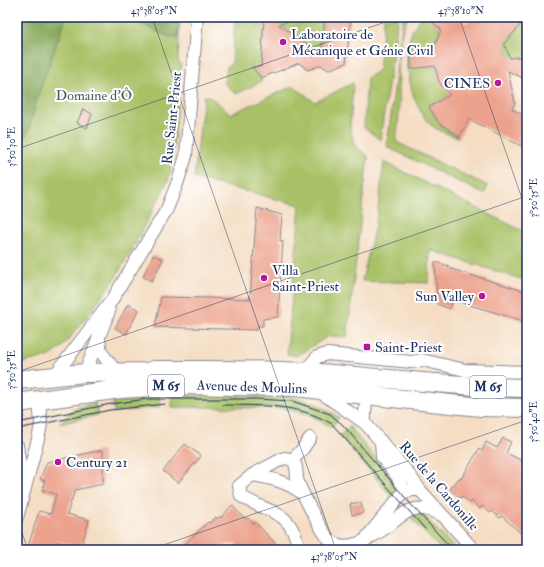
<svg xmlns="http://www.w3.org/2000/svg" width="544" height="567" font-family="'IM FELL Double Pica',serif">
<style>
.green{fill:#a9c166;stroke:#627862}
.forest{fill:#86a75b;stroke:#506b5c}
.building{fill:#eca28c}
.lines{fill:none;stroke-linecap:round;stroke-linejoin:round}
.minor-casing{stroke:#888690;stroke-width:14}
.primary-casing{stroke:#888690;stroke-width:20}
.minor{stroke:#fff;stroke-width:12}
.primary{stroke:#fff;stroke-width:18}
.tram{stroke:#1b2f5e;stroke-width:1}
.ticks{fill:none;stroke:#1b2f5e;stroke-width:1;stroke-opacity:0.45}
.poi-dot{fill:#b5179e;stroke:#fff;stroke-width:1.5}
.labels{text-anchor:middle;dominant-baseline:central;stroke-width:4;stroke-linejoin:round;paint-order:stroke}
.shield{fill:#fff;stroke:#5f6d8e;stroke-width:1}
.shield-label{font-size:13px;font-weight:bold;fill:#1b2f5e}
.poi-label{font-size:14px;fill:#1b2f5e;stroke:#fff;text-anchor:start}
.park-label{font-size:14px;fill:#465b60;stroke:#fff}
.street-label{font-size:14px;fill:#1b2f5e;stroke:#fff}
.neatline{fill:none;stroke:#1b2f5e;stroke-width:1.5}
.ticks-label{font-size:10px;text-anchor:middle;fill:#1b2f5e}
</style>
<rect width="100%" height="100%" fill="#fff"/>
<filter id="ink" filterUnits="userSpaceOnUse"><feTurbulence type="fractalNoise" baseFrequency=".025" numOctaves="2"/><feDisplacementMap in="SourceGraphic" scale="8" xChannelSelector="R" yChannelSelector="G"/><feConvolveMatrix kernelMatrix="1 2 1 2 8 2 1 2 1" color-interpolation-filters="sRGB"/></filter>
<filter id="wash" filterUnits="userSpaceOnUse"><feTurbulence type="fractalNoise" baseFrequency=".012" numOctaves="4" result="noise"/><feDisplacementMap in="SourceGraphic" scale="16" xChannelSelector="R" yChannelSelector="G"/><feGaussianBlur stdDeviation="0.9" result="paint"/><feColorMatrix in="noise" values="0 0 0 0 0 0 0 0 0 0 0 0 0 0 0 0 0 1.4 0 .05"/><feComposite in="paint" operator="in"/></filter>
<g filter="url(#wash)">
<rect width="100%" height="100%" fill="#f4ddc2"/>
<!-- green -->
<path class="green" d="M17,17H180L178,61L181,65L172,165L168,181L135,244L114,280L76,331L61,348L50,356L17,364Z
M235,17C248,17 250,23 264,24L261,67H257V72L262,81L236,94L224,83L227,67L232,63Z
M297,17H325L321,49L317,51L273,20Z
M384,17H398L380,140L364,127L367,78L379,70Z
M403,17H409C392,41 401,83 399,111C399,121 397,131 396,142L488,186L484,194L387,147Z
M421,17H434L431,21L441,29L433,50L411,47L410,68L435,66L440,83H470L429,107L439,123L459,137C449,135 440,132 431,125C412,108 404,66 409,42C410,34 416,23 421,17Z
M526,17H527V56L519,57V59H509L507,50L497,34L509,39Z
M353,83L350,128L355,146L368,156L347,337L329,336L296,356L287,354L300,205L194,178L204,96H209L231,114L293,86L315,102Z
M384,162L527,233V281L430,250L429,283L362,281L377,217Z
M174,395L288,396L314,403L339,417L332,427L308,414L281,408L172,407V398Z
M159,396L160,407L114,412L113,401Z
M95,403L98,415L59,424L74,408Z
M349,426L398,486L396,492L393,498L340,436Z
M422,514L456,550H441L409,516Z"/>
<!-- forest -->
<path class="forest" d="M17,17H66L38,96L29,130L17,147Z
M126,17H180L178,37H169Z"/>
<g id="blocks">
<!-- building -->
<path class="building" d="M264,17H297L279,25L321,54L325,17H351L346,63L328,70L321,65L308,70L299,63L261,78L252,67H261Z
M425,17H451L455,21L460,18L465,23L480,17H527L504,44L510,58L527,56V80L508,71L515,103L512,109L527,117V149L469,119L459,137L439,123L429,107L450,95L439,82L435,66L410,69L411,47L433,50L441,29Z
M83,109L92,114L87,128L77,123Z
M257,208L282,215L280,241H283L278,317L263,319V326H257V330L155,327L161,297L250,299Z
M153,255L163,259L152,281L143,277Z
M435,262L449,266L448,268L527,292V322L453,300L450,309L437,304Z
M128,304L139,310L126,334L115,328Z
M503,438L511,442L506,453L527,463V539L502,516L500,518L492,511L490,513L482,506L480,509L472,501L470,503L462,496L460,498L450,489L459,478L461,479L479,449L482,451L486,442L497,448Z
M185,444L201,456L178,483L163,471Z
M103,450V484L75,490L67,514L89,520L81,548L57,541L54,550H27L39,511L51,514L56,494L42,490L45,481L40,479L47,462Z
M361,502L363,513L352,515L350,504Z
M232,505L243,517L246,519L248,518L254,524L255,522L282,550H242L236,544L226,545L221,550H179L208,522L210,523L216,517L217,519L220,516L221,518Z"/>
</g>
</g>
<g filter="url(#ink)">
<use href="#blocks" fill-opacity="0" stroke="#888690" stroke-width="1"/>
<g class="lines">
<!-- minor casing -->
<g class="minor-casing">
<path id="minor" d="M99,339L101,352L117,373
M304,372L317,357L327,354L412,362L422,360L465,370L527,372
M85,373L109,311
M54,376L112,300L167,209L177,184L186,156L197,17
M320,392L365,423L408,473L420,490L474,550
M17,417L20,403
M365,423C365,411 364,399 374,391
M381,441L382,457L397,476L405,492
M17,445L23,486
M284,458C298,459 296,468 297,479C298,484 301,489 303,494C288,482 271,478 252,475Z
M292,460L302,450L310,438
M252,475L239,486L241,496C269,515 291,507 299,550
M303,494C309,506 321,531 329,539C345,555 369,539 384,529C394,523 403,511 415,509C424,508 433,511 441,515
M17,518L39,435L41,424L39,400
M367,537L402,494L411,490H420"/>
</g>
<!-- primary casing -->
<g class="primary-casing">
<path id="primary" d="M17,380L85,373L147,372L154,370C204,370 255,369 306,372C379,377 453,387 527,388
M17,403L121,389L183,385L294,387L411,400L481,407L527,408"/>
</g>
<!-- minor -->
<use href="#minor" class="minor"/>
<!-- primary -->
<use href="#primary" class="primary"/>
<!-- tram -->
<path class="tram" d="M223,405C262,406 297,403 332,424L425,529
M17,423L111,404L147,399H257L292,401L330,414L343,425L415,509L453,550
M17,429L110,410L165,404"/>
</g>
</g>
<!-- ticks -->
<path class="ticks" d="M152,17L336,550M459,17L527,213M17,149L400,17M17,372L527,196M17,518L28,550M149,550L527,420"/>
<!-- markers -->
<g class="poi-dot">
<circle cx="283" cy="42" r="4"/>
<circle cx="498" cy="83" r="4"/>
<circle cx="264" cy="278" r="4"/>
<circle cx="482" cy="296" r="4"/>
<rect x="363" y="343" width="8" height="8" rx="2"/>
<circle cx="58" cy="462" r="4"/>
</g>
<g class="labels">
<!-- shield labels -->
<g class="shield">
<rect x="148" y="375" width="36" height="22" rx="3"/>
<rect x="470" y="376" width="36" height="22" rx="3"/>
</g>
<g class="shield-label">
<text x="166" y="386">M 65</text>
<text x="488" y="387">M 65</text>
</g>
<!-- poi labels -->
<g class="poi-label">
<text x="291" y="34">Laboratoire de<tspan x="291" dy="16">Mécanique et Génie Civil</tspan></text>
<text x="490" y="83" text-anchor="end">CINES</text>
<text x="272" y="270">Villa<tspan x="272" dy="16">Saint-Priest</tspan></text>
<text x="474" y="296" text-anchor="end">Sun Valley</text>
<text x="375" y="347">Saint-Priest</text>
<text x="66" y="462">Century 21</text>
</g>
<!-- park labels -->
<g class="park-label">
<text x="94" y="95">Domaine d'Ô</text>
</g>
<!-- street labels -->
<g class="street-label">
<text transform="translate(172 118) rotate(-84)">Rue Saint-Priest</text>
<text transform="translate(252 387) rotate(2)">Avenue des Moulins</text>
<text transform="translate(439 486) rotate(49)">Rue de la Cardonille</text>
</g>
</g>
<!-- margin -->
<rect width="544" height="567" fill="none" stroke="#fff" stroke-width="44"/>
<rect x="22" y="22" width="500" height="523" class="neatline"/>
<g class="ticks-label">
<text x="154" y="14">43°38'05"N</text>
<text x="461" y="14">43°38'10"N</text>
<text transform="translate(11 147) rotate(-90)" y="4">3°50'30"E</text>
<text transform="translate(533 198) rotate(-90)" y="4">3°50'35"E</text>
<text transform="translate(11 370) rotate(-90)" y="4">3°50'35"E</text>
<text transform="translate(533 422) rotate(-90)" y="4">3°50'40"E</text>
<text x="334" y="560">43°38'05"N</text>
</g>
</svg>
